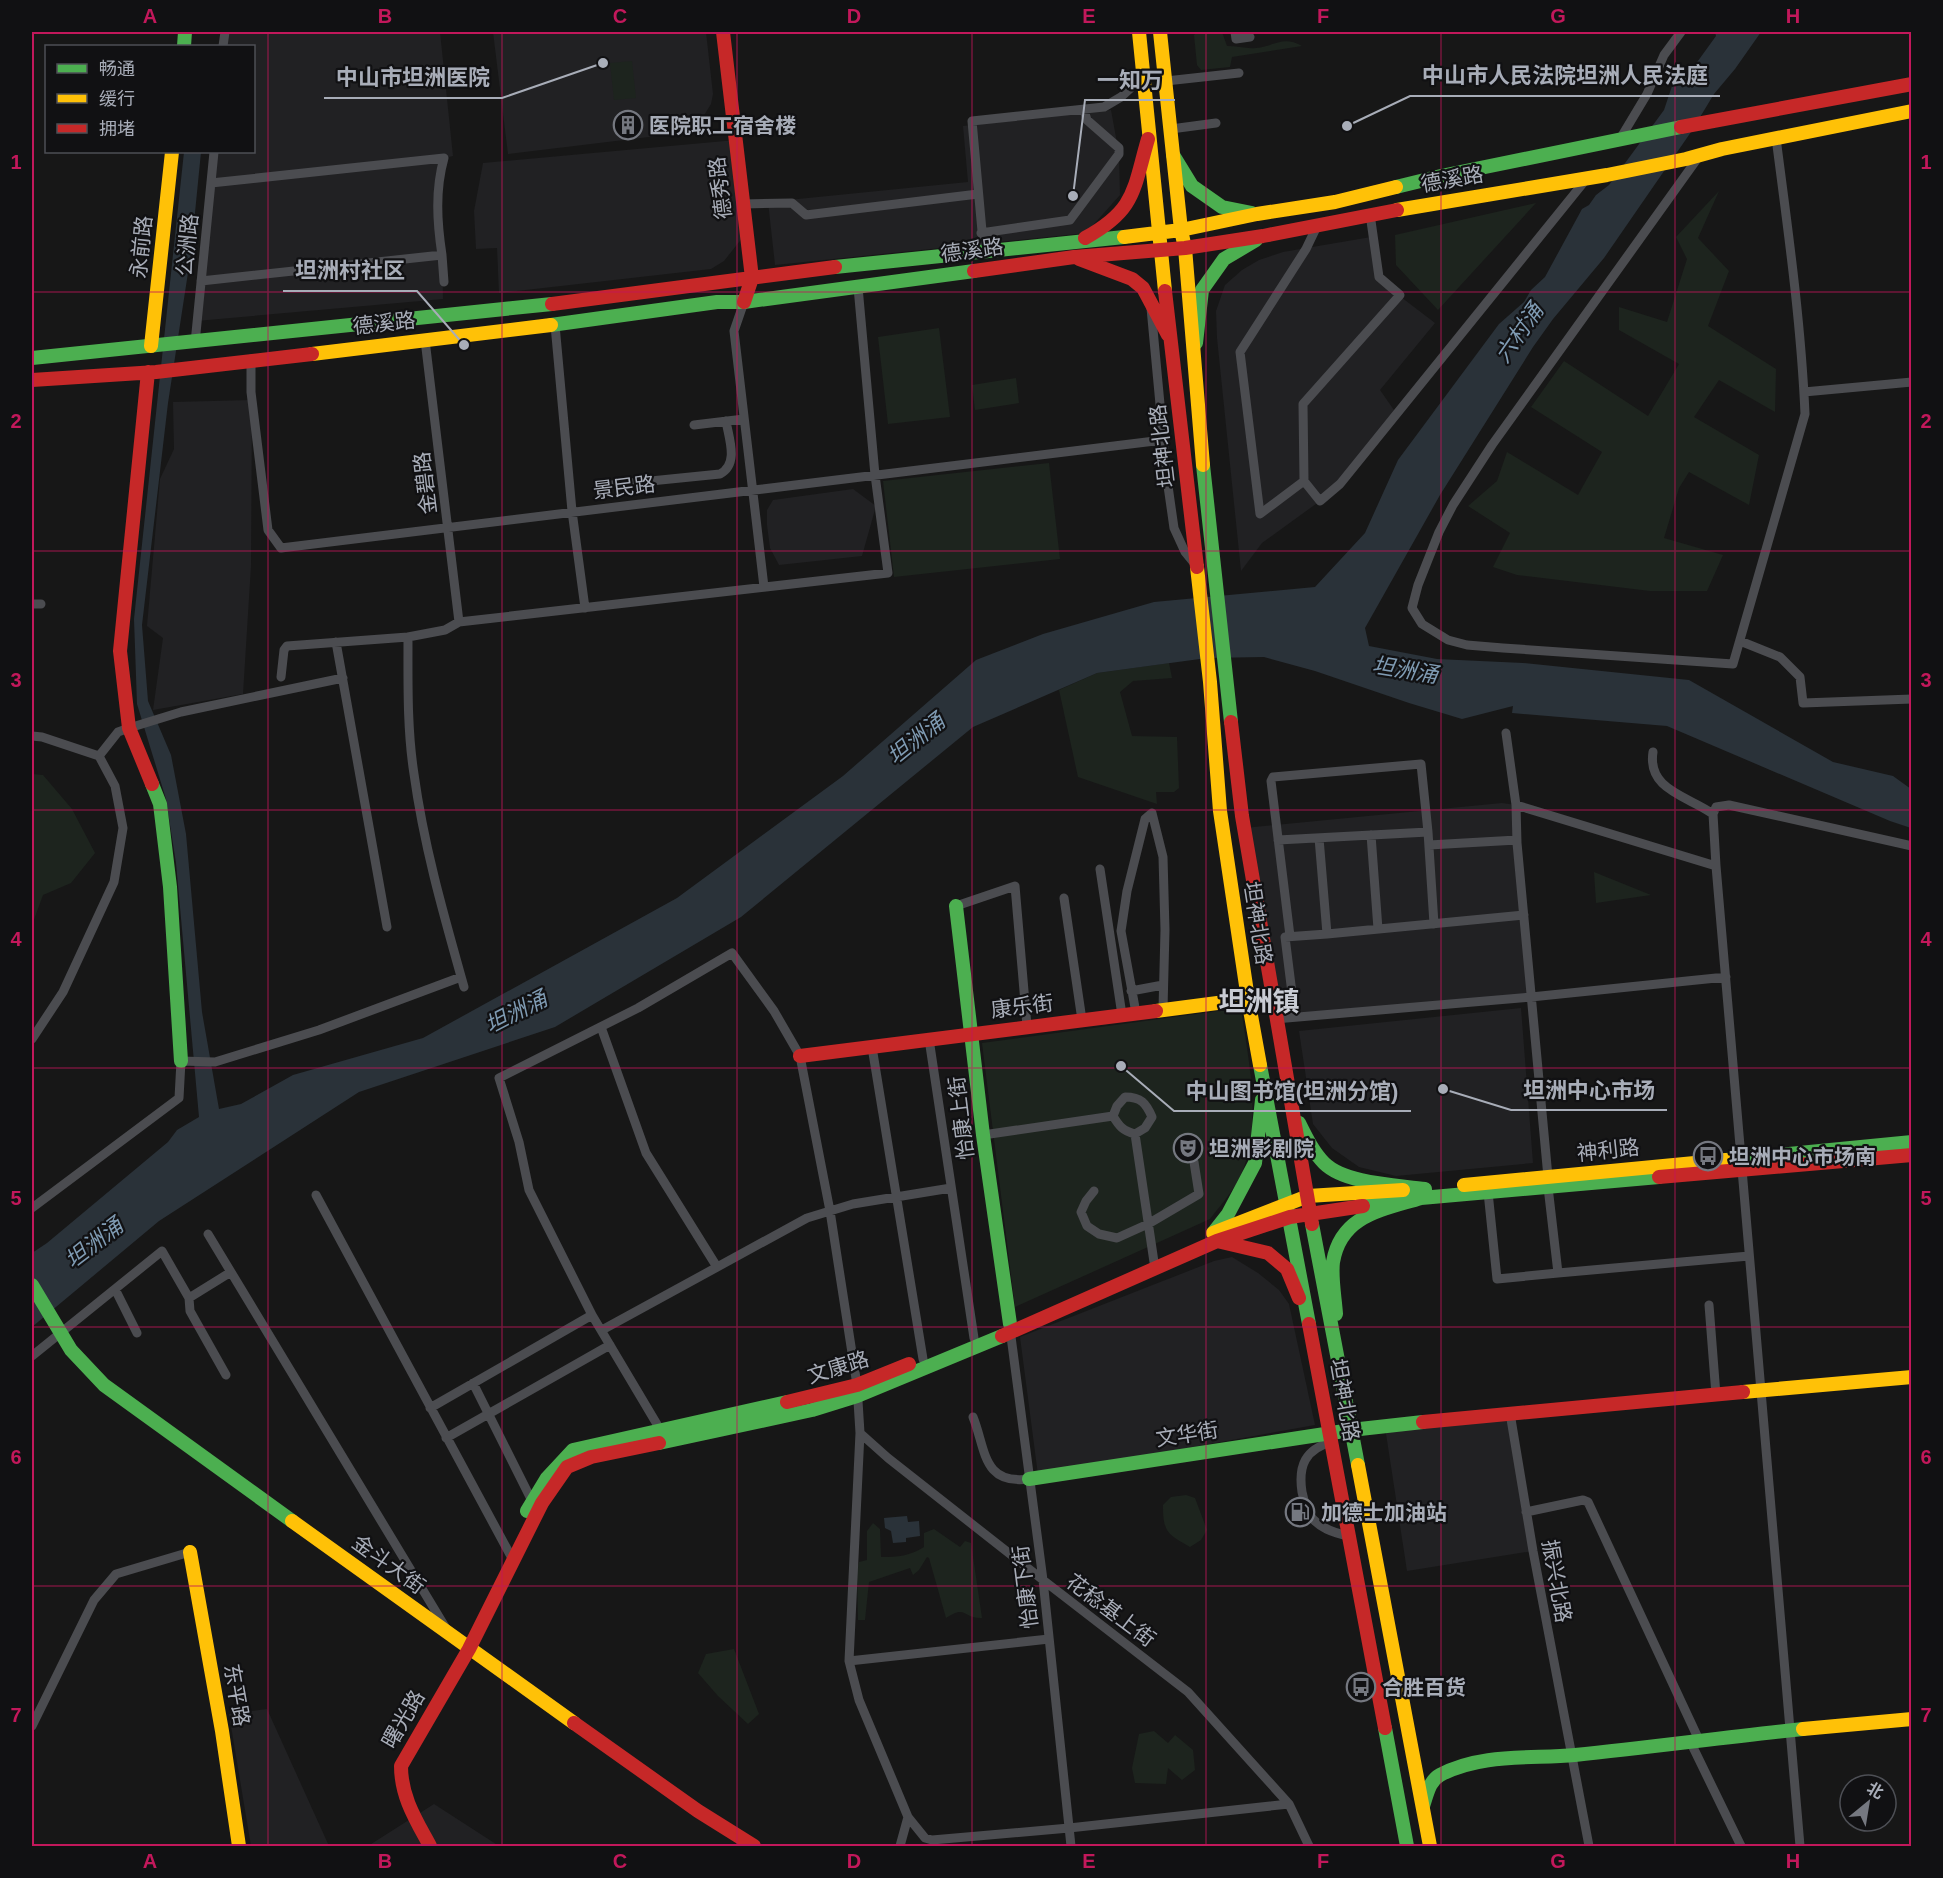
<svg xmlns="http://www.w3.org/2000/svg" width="1943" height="1878" font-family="Arial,'Noto Sans SC',sans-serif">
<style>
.built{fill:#212123}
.green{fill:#1d241e}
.water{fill:#2a3239}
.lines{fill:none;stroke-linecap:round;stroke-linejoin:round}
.street{stroke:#4b4c50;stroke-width:9}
.fast{stroke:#4caf50;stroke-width:14}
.slow{stroke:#ffc107;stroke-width:14}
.jam{stroke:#c62828;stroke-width:14}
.grid{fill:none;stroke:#c2185b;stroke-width:1.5;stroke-opacity:0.55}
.labels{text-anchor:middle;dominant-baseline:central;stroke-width:4.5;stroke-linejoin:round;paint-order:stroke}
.poi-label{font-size:21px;font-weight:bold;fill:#a8adb8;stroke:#111113;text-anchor:start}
.street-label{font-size:21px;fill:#a8adb8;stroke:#111113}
.water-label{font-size:22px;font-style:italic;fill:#7f9bb3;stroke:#111113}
.district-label{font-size:27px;font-weight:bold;fill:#c9ccd4;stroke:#111113}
.leader{fill:none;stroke:#a8adb8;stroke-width:2}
.callout-dot{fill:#a8adb8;stroke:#111113;stroke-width:2}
.callout-label{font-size:22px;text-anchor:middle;font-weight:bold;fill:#a8adb8;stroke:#111113;stroke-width:4.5;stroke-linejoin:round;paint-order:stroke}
.neatline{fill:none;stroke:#c2185b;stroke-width:2}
.grid-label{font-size:20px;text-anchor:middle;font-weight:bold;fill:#c2185b}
</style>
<rect width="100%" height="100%" fill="#171717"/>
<!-- built -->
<path class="built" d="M225,32H440L453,156L444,158L441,167L443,299L196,321L214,152H254V46H223Z
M493,32H706L713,94L711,104L703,117L682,133L508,154Z
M1111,110L1119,154L1120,195L1086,233L775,265L768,202L968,182L963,126Z
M736,140L747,232L724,261L711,269L499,293L497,248L476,249L474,211L483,163Z
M1371,237L1380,281L1435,323L1380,390L1396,413L1320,501L1262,543L1241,571L1217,338L1216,311L1225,285L1242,270L1259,260L1283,252Z
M252,400L251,566L243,694L153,710L163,638L147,626L160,479L174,449L173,402Z
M853,489L876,506L862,556L779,565L770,548L767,525V510L773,500Z
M1502,803L1516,805L1531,997L1275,1019L1244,828Z
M1521,1008L1533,1163L1396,1176L1359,1167L1332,1148L1313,1124L1299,1031Z
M1232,1257L1258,1273L1279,1290L1289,1304L1315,1425L1038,1475L1020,1337L1214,1261Z
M1510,1413L1533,1551L1407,1571L1385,1427Z
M267,1709L329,1846H251L229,1714Z
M434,1804L499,1846H368Z"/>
<!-- green -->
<path class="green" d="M1197,32H1222L1227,46C1237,46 1247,49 1256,48C1275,46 1283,35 1302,46L1232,57L1230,67L1201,70L1197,65L1194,35Z
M632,61L636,98L614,100L610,63Z
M1719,191L1698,238L1729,271L1708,326L1776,369L1775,412L1719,380L1694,417L1759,455L1749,505L1689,472L1679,488L1664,538L1723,555L1707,591H1650L1517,575L1493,567L1510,533L1468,506L1497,481L1507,452L1578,495L1602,452L1531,407L1564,361L1648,416L1679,364L1619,330V307L1667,322L1687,259L1676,237Z
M1536,203L1438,310L1396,265L1395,235Z
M939,328L950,417L888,424L878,337Z
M1016,378L1019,403L975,410L972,385Z
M1049,463L1060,559L894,577L883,481Z
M1169,663L1172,678L1133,681L1120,692L1132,736L1177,737L1179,788L1174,792H1156L1157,804L1078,777L1059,690L1097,673Z
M32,774L43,775L72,809L95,853L71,883L43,895L32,925Z
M1594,872L1651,895L1596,903Z
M1241,1008C1248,1059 1261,1113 1245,1164C1239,1185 1223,1202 1210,1219L1015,1307L982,1043Z
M1186,1495L1195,1498L1207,1530L1201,1540L1190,1547C1167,1534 1163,1532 1163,1505L1171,1497Z
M873,1523L880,1529L881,1557C898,1557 910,1556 924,1547V1533L934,1529L960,1547L965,1541L971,1543L982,1618C963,1619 967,1604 946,1618L929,1558L927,1557L919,1570L913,1575L910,1568L869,1582L865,1620H858L857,1571L859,1562L867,1560V1531Z
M734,1649L759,1714L748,1724L718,1696L698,1673L706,1654Z
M1154,1731L1168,1743L1175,1735L1193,1750L1195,1770L1182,1780L1168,1768L1166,1784L1135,1783L1132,1768L1139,1734Z"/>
<!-- water -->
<path class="water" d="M1715,32H1761L1735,69L1714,94L1691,132L1604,258L1553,319L1533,347L1440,495L1365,628L1369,646L1437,659L1523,663L1689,680L1833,762L1893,776L1911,789V828L1890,821L1667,726L1512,713L1513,706L1462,719L1409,703L1315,671L1264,657L1207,658L1097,673L973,727L741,917L555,1027L359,1092L159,1221L32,1327V1253L47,1243L168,1142L177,1130L199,1117L176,863L166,799L137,704L134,619L184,152H201L191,253L168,403L142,625L148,701L171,755L186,834L202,1012L219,1109L241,1104L293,1075L423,1038L677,898L843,776L976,660L1043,634L1154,602L1315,587L1365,533L1398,460L1499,324L1524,302L1531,290L1545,277L1582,209L1589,205L1596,195L1609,185L1664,110L1673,83L1679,73L1690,72L1716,36Z
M907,1516L908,1522L919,1521L920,1536L906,1538V1542L893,1543L891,1531L885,1528L884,1518Z"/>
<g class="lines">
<!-- street -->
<path class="street" d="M1235,32L1236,39L1250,37
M223,46L225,32
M1166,81L1239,73
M1171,129L1216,123
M1620,139L1647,94L1664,55L1681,32
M1700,155L1492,445L1453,505L1439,532L1418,585L1412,608L1422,624L1448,640L1467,645L1503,648L1733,664L1805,414C1801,322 1788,230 1776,138
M211,183L444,158C435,190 437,222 442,255
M743,204L792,203L806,215L978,194
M1318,224L1306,249L1240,352L1260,514L1304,481L1320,501L1340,484L1588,177
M981,233L1070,220L1119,154V148L1087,120L1084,110
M984,253L972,121L1104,107L1121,97L1143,77
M201,281L442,255L444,282
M744,302L734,331L764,587
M1151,308L1167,479L1174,528L1185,552L1194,563
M555,325L572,511L585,608
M425,340L459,622
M195,343L214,152
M251,359V392L268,530L281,548L1163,440
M1804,392L1912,382
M694,425L744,419
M1304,481L1303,404L1400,295L1379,277L1370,214
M611,485L720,474C739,464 729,439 726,421
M32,604H41
M1740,641L1780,657L1800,677L1803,703L1912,699
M336,642L387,927
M281,677L284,650L287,646L408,637
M1506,733L1516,805L1517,843L1548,1177
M32,736L42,737L99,756L115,786L123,828L114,882L63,992L32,1039
M1653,752C1647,790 1688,796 1713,814L1716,866
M99,756L118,732L129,728L181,712L343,678
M1516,805L1716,866L1800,1846
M1713,814L1716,807L1729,805L1912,846
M1371,835L1378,929
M1278,840L1428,832L1434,924
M1429,845L1517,840
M1100,869L1122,1015
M1064,898L1082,1020
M956,906L1015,886L1027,1026
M1327,934L1524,915
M1290,936L1271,781L1273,777L1421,764L1428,832
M464,987C444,916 424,847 414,774C407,729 408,683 408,637L445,630L459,622L888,573L875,475L858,287
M1131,991L1163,985
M1136,1013L1121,931L1127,891L1145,819L1152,813L1163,857L1165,930L1163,1009
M1295,1017L1285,937L1327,934L1319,838
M1275,1019L1531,997L1726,977
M601,1027L646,1153L717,1267
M929,1039L974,1338
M872,1047L923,1359
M1125,1097C1141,1097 1146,1103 1152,1117L1145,1128L1135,1134C1123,1131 1119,1126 1113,1116L1117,1106Z
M1135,1134L1154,1262
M983,1135L1113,1116
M1094,1191L1086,1201L1081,1212L1087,1226L1099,1234L1117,1238L1148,1224L1199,1194L1194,1162
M1488,1192L1497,1279L1558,1273L1548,1187
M316,1195L513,1560
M32,1208L179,1098L181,1061L215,1062L319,1030L461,977
M208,1234L447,1630
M1558,1273L1749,1256
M115,1289L137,1333
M1709,1305L1716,1395
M1010,1329L1043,1580L1071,1846
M602,1330L807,1218L853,1204L951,1188
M32,1356L162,1251L189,1298
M226,1375L190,1311L189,1298L231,1272
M473,1383L532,1501
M430,1408L592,1315
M1510,1413L1533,1551L1589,1846
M973,1417C986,1449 982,1485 1029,1479
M664,1433L661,1431L592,1315L529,1190L519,1142L499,1078L638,1008L732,953L774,1011L800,1056L830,1211L857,1385L860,1433L849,1661L859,1700L908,1817L900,1846
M860,1433L888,1458L1043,1580L1188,1692L1289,1804L1309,1846
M446,1438L610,1345
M1332,1442C1305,1449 1298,1466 1302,1492C1304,1499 1305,1508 1309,1514C1318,1528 1334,1533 1349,1536
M1526,1512L1583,1500L1588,1502L1699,1740
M849,1661L1049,1639
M32,1726L94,1600L116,1574L190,1552
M1690,1741L1741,1846
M908,1817L925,1838L932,1840L1069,1828L1289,1804"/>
<!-- fast -->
<path class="fast" d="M184,46L185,32
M1173,155L1192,186L1222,207L1252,213
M1396,187L1441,176L1681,127
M835,267L1124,237
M551,325L717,302H744L974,271
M1196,343L1202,290L1224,259L1256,240
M32,358L552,304
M1203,465L1231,722
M152,784L160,804L170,887L181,1061
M956,906L983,1135L1010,1324
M1260,1065L1309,1324
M1299,1123C1306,1137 1313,1152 1324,1163C1345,1184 1397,1185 1425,1189
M1726,1160L1912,1142
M1363,1206L1421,1198L1659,1177
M1312,1224L1358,1465
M1213,1233L1228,1214L1255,1163L1262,1100
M32,1285L71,1350L104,1385L292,1521
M1336,1314C1335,1298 1331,1278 1333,1262C1341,1215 1382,1210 1421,1198
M659,1443L812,1410L857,1396L1002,1336
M1029,1479L1351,1430L1423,1422
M527,1511L547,1478L573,1450L787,1402
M1385,1728L1407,1846
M1423,1806C1427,1795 1429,1781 1440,1775C1481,1753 1531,1759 1575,1755C1652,1747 1727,1737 1803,1729"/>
<!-- slow -->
<path class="slow" d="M1139,32L1165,291
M1160,32L1181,230L1185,248L1203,465
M1397,210L1607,175L1686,159L1722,149L1912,111
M1124,237L1181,230L1257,214L1335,202L1396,187
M151,346L172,152
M312,354L551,325
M1197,567L1210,682L1220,811L1248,999L1260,1065
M1156,1011L1248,999
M1464,1185L1726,1160
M1213,1233L1308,1196L1403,1190
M1743,1392L1912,1377
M1358,1465L1430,1846
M292,1521L574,1723
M190,1552L222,1731L239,1846
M1803,1729L1912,1719"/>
<!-- jam -->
<path class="jam" d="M723,32L752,278L744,302
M1681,127L1912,84
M1085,238C1136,210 1133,190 1148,139
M1079,259L1132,279L1143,288L1168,335
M974,271L1074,257L1185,248L1263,236L1397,210
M1165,291L1197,567
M552,304L835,267
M148,372L120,651L129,728L152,784
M32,380L156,372L312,354
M1231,722L1242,816L1312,1224
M800,1056L1156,1011
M1659,1177L1912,1155
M1217,1241L1268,1253L1287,1269L1299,1298
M1309,1324L1385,1728
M1002,1336L1217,1241L1290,1217L1363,1206
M787,1402L857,1385L909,1364
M1423,1422L1743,1392
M574,1723L698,1811L754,1846
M430,1846C416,1820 401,1797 401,1766L469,1649L542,1503L567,1467L591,1457L659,1443"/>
</g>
<!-- grid -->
<path class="grid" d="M268,32V1846M502,32V1846M737,32V1846M972,32V1846M1206,32V1846M1441,32V1846M1675,32V1846M32,292H1912M32,551H1912M32,810H1912M32,1068H1912M32,1327H1912M32,1586H1912"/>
<!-- icons -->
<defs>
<g id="building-ring" transform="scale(1.5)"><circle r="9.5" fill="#111113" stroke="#757880" stroke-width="1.5"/><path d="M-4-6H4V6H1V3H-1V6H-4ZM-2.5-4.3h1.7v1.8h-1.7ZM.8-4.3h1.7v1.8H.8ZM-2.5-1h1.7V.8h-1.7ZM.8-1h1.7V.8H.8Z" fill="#757880"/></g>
<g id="theatre-ring" transform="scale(1.5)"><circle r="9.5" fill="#111113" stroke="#757880" stroke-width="1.5"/><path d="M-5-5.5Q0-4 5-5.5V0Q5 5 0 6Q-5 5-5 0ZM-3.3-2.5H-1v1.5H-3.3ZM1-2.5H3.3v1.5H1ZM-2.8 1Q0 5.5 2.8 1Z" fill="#757880"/></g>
<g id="bus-ring" transform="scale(1.5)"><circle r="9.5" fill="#111113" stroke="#757880" stroke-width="1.5"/><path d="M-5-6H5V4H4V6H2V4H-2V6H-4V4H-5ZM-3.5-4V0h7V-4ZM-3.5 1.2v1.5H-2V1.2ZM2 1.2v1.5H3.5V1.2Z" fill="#757880"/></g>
<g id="fuel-ring" transform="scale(1.5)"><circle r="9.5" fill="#111113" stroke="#757880" stroke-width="1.5"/><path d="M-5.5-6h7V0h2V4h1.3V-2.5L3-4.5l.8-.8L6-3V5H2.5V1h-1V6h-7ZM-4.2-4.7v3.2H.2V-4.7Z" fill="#757880"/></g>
</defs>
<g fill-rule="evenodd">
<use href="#building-ring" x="628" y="125"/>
<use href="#theatre-ring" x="1188" y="1148"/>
<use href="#bus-ring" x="1708" y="1156"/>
<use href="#fuel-ring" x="1300" y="1512"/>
<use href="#bus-ring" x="1361" y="1687"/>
</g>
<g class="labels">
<!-- poi labels -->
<g class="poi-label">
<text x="649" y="125">医院职工宿舍楼</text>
<text x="1209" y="1148">坦洲影剧院</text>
<text x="1729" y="1156">坦洲中心市场南</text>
<text x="1321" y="1512">加德士加油站</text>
<text x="1382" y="1687">合胜百货</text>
</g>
<!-- street labels -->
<g class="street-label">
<text transform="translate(1452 179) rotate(-10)">德溪路</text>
<text transform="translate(720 188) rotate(-97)">德秀路</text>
<text transform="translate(187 245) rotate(-84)">公洲路</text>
<text transform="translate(141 247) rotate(-84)">永前路</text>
<text transform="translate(972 250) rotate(-8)">德溪路</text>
<text transform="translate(384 323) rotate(-6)">德溪路</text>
<text transform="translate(1162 446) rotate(-97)">坦神北路</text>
<text transform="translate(425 483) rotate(-97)">金碧路</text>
<text transform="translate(624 487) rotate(-7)">景民路</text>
<text transform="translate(1258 923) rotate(81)">坦神北路</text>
<text transform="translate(1022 1006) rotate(-7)">康乐街</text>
<text transform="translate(961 1118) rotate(-97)">怡康上街</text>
<text transform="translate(1608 1150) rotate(-6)">神利路</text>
<text transform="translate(838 1367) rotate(-17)">文康路</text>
<text transform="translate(1345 1400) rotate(80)">坦神北路</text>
<text transform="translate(1187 1434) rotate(-9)">文华街</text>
<text transform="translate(389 1564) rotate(36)">金斗大街</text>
<text transform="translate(1557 1581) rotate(80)">振兴北路</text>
<text transform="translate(1025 1587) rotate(-97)">怡康下街</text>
<text transform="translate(1111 1610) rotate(37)">花稔基上街</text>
<text transform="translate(237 1695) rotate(80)">东平路</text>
<text transform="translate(403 1719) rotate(-60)">曙光路</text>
</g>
<!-- water labels -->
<g class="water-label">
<text transform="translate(1519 333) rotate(-55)">六村涌</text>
<text transform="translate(1405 670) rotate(9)">坦洲涌</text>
<text transform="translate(916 739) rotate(-39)">坦洲涌</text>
<text transform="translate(516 1012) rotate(-27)">坦洲涌</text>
<text transform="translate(94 1243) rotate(-38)">坦洲涌</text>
</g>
<!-- district labels -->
<g class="district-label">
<text x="1259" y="1002">坦洲镇</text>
</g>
</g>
<!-- callouts -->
<path class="leader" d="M1347 126L1410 96H1720M603 63L502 98H324M1073 196L1085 100H1175M464 345L417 291H283M1443 1089L1511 1110H1667M1121 1066L1174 1111H1411"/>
<g class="callout-dot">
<circle cx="1347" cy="126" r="6"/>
<circle cx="603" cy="63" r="6"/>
<circle cx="1073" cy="196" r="6"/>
<circle cx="464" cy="345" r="6"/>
<circle cx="1443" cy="1089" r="6"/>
<circle cx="1121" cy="1066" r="6"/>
</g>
<g class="callout-label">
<text x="1565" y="83">中山市人民法院坦洲人民法庭</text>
<text x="413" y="85">中山市坦洲医院</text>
<text x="1130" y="88">一知万</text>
<text x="350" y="278">坦洲村社区</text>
<text x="1589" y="1098">坦洲中心市场</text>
<text x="1292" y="1099">中山图书馆(坦洲分馆)</text>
</g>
<!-- border -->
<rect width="1943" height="1878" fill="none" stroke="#111113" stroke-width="66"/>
<!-- legend -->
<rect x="45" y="45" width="210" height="108" fill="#111113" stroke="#4d4f55" stroke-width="1.5"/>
<rect x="57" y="64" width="30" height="9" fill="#4caf50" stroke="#4d4f55" stroke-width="1.5"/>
<text x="99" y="75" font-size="18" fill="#a8adb8">畅通</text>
<rect x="57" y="94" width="30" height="9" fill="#ffc107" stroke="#4d4f55" stroke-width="1.5"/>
<text x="99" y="105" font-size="18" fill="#a8adb8">缓行</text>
<rect x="57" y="124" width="30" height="9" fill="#c62828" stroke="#4d4f55" stroke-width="1.5"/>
<text x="99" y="135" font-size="18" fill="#a8adb8">拥堵</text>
<!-- north arrow -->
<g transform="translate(1868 1803) rotate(30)"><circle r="28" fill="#111113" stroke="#4d4f55" stroke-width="1.5"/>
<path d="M0-4.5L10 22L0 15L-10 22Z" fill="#757880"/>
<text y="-9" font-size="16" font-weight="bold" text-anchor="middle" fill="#a8adb8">北</text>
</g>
<rect x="33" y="33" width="1877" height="1812" class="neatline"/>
<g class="grid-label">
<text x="150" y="23">A</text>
<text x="385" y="23">B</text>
<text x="620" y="23">C</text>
<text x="854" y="23">D</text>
<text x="1089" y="23">E</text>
<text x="1323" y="23">F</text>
<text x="1558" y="23">G</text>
<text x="1793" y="23">H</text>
<text x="16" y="169">1</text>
<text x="1926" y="169">1</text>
<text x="16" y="428">2</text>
<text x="1926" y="428">2</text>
<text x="16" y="687">3</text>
<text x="1926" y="687">3</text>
<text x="16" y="946">4</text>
<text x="1926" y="946">4</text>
<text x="16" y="1205">5</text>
<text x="1926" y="1205">5</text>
<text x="16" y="1464">6</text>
<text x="1926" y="1464">6</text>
<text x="16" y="1722">7</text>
<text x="1926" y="1722">7</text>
<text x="150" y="1868">A</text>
<text x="385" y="1868">B</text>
<text x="620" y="1868">C</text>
<text x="854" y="1868">D</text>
<text x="1089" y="1868">E</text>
<text x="1323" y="1868">F</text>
<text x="1558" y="1868">G</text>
<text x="1793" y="1868">H</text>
</g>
</svg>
